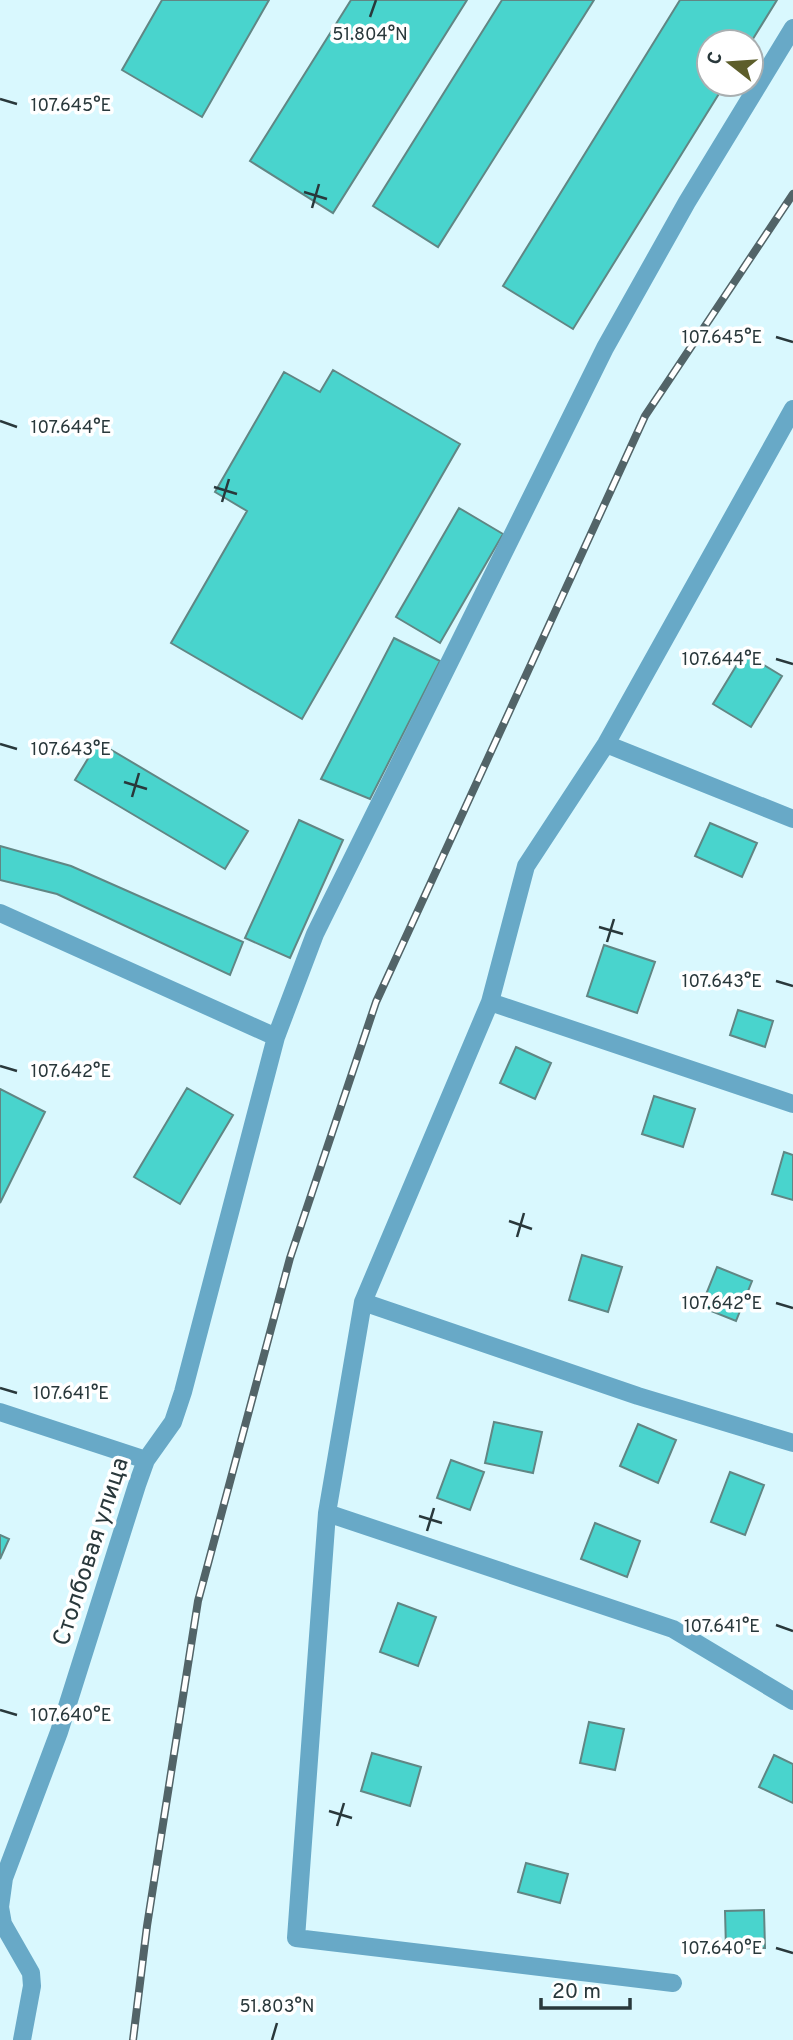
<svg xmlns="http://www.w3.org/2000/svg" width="793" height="2040" font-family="Overpass,sans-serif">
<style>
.building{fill:#49d4cd;stroke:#618684;stroke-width:2}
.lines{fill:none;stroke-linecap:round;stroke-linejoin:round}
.minor{stroke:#68a9c7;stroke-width:18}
.rail-casing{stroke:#526468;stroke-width:8}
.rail{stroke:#fff;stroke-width:5;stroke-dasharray:16;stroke-linecap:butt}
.ticks{fill:none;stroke:#29383b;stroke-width:2.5}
.labels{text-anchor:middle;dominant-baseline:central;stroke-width:7;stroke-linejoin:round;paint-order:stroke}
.street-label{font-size:24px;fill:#29383b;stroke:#fff}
.ticks-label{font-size:18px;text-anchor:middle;fill:#29383b;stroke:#fff;stroke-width:7;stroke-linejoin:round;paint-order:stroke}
</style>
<rect width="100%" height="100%" fill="#d9f8fe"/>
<!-- building -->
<path class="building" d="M162,0H269L202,117L122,70Z
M351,0H467L333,213L250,161Z
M502,0H594L438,247L373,206Z
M680,0H777L751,42H709V84H725L573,329L503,286Z
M333,370L460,444L302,719L171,643L247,511L215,492L284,372L320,392Z
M459,508L503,534L440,643L396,617Z
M394,638L440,661L370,799L321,779Z
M744,653L782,676L751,727L713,704Z
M98,742L248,831L225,869L75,780Z
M299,820L343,840L290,958L245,938Z
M710,823L757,843L742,877L695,856Z
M0,846L71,866L243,942L230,975L57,894L0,880Z
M604,945L655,962L637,1013L587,996Z
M738,1010L773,1021L765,1047L730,1035Z
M516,1047L551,1063L535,1099L500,1083Z
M187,1088L233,1115L180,1204L134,1177Z
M0,1089L45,1112L0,1203Z
M654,1096L695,1109L683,1147L642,1134Z
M784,1152L793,1155V1200L772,1194Z
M582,1255L622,1267L608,1312L569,1300Z
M717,1267L752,1281L736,1321L701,1307Z
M494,1422L542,1432L533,1473L485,1463Z
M638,1424L676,1440L658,1483L620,1466Z
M451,1460L484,1472L470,1510L437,1498Z
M730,1472L764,1485L745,1535L711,1522Z
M595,1523L640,1541L627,1577L581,1559Z
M0,1535L9,1539L0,1559Z
M398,1603L436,1617L418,1666L380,1652Z
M589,1722L624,1729L615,1770L580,1763Z
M372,1753L421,1767L410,1806L361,1791Z
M774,1755L793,1764V1803L759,1787Z
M526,1863L568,1874L560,1903L518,1892Z
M764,1910L765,1948L726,1949L725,1911Z"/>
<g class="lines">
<!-- minor -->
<path class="minor" d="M606,744L793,819
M0,913L276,1037
M490,1002L793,1104
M363,1302L638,1396L793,1443
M0,1412L146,1460
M327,1513L673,1629L793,1701
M673,1983L296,1938L327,1513L363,1302L490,1002L526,866L606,744L793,409
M22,2040L32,1986L31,1973L3,1924L0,1907L4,1878L59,1732L137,1485L146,1460L173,1422L183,1392L276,1037L315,934L605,348L687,202L793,28"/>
<!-- rail casing -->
<g class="rail-casing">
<path id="rail" d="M133,2040L147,1926L198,1601L290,1258L376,1002L645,416L793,194"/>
</g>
<!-- rail -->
<use href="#rail" class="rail"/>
</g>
<!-- ticks -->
<path class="ticks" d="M370,17L376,0M0,99L17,104M304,192L327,199M312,208L319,184M776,337L793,342M0,421L17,427M214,487L237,494M222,502L229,479M776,659L793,664M0,744L17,749M124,782L147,789M132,797L139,773M599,927L623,934M607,942L614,919M776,981L793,986M0,1066L17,1071M509,1221L532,1229M517,1237L524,1213M776,1303L793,1308M0,1388L17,1393M419,1516L442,1523M427,1531L434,1508M776,1625L793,1631M0,1710L17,1715M329,1811L352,1818M337,1826L344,1803M776,1948L793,1953M272,2040L277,2023"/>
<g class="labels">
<!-- street labels -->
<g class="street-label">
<text transform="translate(92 1552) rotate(-72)">Столбовая улица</text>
</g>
</g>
<g class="ticks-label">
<text x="370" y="40">51.804°N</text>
<text x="71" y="111">107.645°E</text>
<text x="722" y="343">107.645°E</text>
<text x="71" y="433">107.644°E</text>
<text x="722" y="665">107.644°E</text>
<text x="71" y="755">107.643°E</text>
<text x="722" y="987">107.643°E</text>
<text x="71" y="1077">107.642°E</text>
<text x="722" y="1309">107.642°E</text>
<text x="71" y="1399">107.641°E</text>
<text x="722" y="1632">107.641°E</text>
<text x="71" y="1721">107.640°E</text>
<text x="722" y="1954">107.640°E</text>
<text x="277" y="2012">51.803°N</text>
</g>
<!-- north arrow -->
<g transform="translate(730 63) rotate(287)"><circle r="33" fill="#ffffff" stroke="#a9afb1" stroke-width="2"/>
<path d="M0-5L12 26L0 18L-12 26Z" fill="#5d5e2b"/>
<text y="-10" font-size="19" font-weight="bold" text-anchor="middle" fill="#29383b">С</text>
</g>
<!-- scale -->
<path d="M541 1998v10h89v-10" fill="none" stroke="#29383b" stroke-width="3.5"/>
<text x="552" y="1998" font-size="21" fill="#29383b" stroke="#ffffff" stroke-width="5" paint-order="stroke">20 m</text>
</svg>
